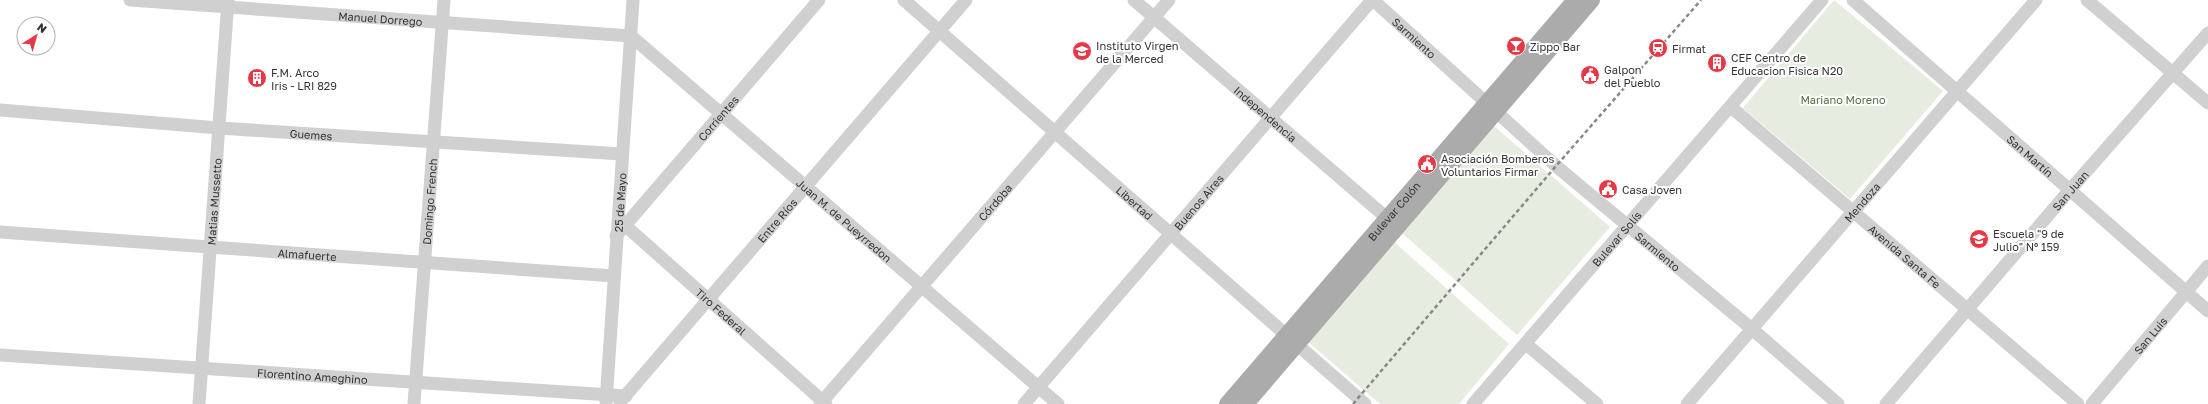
<svg xmlns="http://www.w3.org/2000/svg" width="2208" height="404" font-family="'Golos Text',sans-serif">
<style>
.green{fill:#e6ecdf}
.lines{fill:none;stroke-linecap:round;stroke-linejoin:round}
.minor{stroke:#d0d0d0;stroke-width:13}
.major{stroke:#ababab;stroke-width:16}
.rail{stroke:#888;stroke-width:2.5;stroke-dasharray:4 3;stroke-linecap:butt}
.labels{text-anchor:middle;dominant-baseline:central;stroke-width:4;stroke-linejoin:round;paint-order:stroke}
.street-label{font-size:11px;fill:#333;stroke:#fff}
.poi-label{font-size:11px;fill:#333;stroke:#fff;text-anchor:start}
.park-label{font-size:11px;fill:#56703f;stroke:#fff}
</style>
<rect width="100%" height="100%" fill="#fff"/>
<!-- green -->
<path class="green" d="M1834,0L1943,91L1850,199L1743,108Z
M1494,126L1610,227L1517,335L1401,232Z
M1393,241L1509,344L1459,404H1380L1307,341Z"/>
<g class="lines">
<!-- minor -->
<g class="minor">
<path id="s1" d="M130,0L631,36L1058,404"/>
<path id="s2" d="M904,0L1365,404"/>
<path id="s3" d="M1134,0L1395,225"/>
<path id="s4" d="M1373,0L1556,166L1752,329L1838,404"/>
<path id="s5" d="M1853,0L2208,311"/>
<path d="M2087,0L2208,103"/>
<path id="s6" d="M1731,107L2078,404"/>
<path id="s7" d="M0,110L219,128L622,154"/>
<path id="s8" d="M619,220L826,404"/>
<path id="s9" d="M0,232L614,276"/>
<path id="s10" d="M616,236L819,0"/>
<path d="M1526,344L1597,404"/>
<path id="s11" d="M0,355L626,396"/>
<path id="s12" d="M606,402L633,0"/>
<path id="s13" d="M620,402L966,0"/>
<path id="s14" d="M199,404L228,0"/>
<path id="s15" d="M414,404L444,0"/>
<path id="s16" d="M820,404L1169,0"/>
<path id="s17" d="M1024,404L1372,0"/>
<path id="s18" d="M1473,404L1822,0"/>
<path id="s19" d="M1687,404L2036,0"/>
<path id="s20" d="M1886,404L2069,191L2208,33"/>
<path id="s21" d="M2092,404L2208,266"/>
</g>
<!-- major -->
<g class="major">
<path id="s22" d="M1227,404L1575,0"/>
<path d="M1246,404L1592,0"/>
</g>
<!-- rail -->
<path class="rail" d="M1353,404L1556,166L1701,0"/>
</g>
<!-- icons -->
<defs>
<g id="bar-disc" transform="scale(1)"><circle r="9.5" fill="#e63946" stroke="#fff"/><path d="M-6-5H6L.8 .8V4.5H3.5V6h-7V4.5H-.8V.8Z" fill="#fff"/></g>
<g id="station-disc" transform="scale(1)"><circle r="9.5" fill="#e63946" stroke="#fff"/><path d="M-3-6H3Q5-6 5-4V2Q5 4 3 4L4.5 6H3L1.5 4h-3L-3 6H-4.5L-3 4Q-5 4-5 2V-4Q-5-6-3-6ZM-3.5-4v3h7v-3ZM-3.5 1v1.5H-2V1ZM2 1v1.5H3.5V1Z" fill="#fff"/></g>
<g id="school-disc" transform="scale(1)"><circle r="9.5" fill="#e63946" stroke="#fff"/><path d="M0-5L7-2L0 1L-7-2ZM-4 1L0 2.5L4 1V4Q0 6-4 4Z" fill="#fff"/></g>
<g id="building-disc" transform="scale(1)"><circle r="9.5" fill="#e63946" stroke="#fff"/><path d="M-4-6H4V6H1V3H-1V6H-4ZM-2.5-4.3h1.7v1.8h-1.7ZM.8-4.3h1.7v1.8H.8ZM-2.5-1h1.7V.8h-1.7ZM.8-1h1.7V.8H.8Z" fill="#fff"/></g>
<g id="civic-disc" transform="scale(1)"><circle r="9.5" fill="#e63946" stroke="#fff"/><path d="M-.6-6.5H3V-4.5H.6V-3L4-1V1h2V6H-6V1h2V-1L-.6-3ZM-1.2 2.5V6h2.4V2.5Z" fill="#fff"/></g>
</defs>
<g fill-rule="evenodd">
<use href="#bar-disc" x="1516" y="46"/>
<use href="#station-disc" x="1658" y="48"/>
<use href="#school-disc" x="1082" y="51"/>
<use href="#building-disc" x="1717" y="63"/>
<use href="#civic-disc" x="1590" y="75"/>
<use href="#building-disc" x="257" y="78"/>
<use href="#civic-disc" x="1427" y="164"/>
<use href="#civic-disc" x="1608" y="189"/>
<use href="#school-disc" x="1979" y="239"/>
</g>
<g class="labels">
<!-- street labels -->
<g class="street-label">
<text stroke="none"><textPath href="#s1" startOffset="251">Manuel Dorrego</textPath></text>
<text stroke="none"><textPath href="#s4" startOffset="56">Sarmiento</textPath></text>
<text stroke="none"><textPath href="#s3" startOffset="174">Independencia</textPath></text>
<text stroke="none"><textPath href="#s10" startOffset="156">Corrientes</textPath></text>
<text stroke="none"><textPath href="#s7" startOffset="312">Guemes</textPath></text>
<text stroke="none"><textPath href="#s5" startOffset="236">San Martín</textPath></text>
<text stroke="none"><textPath href="#s20" startOffset="282">San Juan</textPath></text>
<text stroke="none"><textPath href="#s14" startOffset="203">Matias Mussetto</textPath></text>
<text stroke="none"><textPath href="#s15" startOffset="203">Domingo French</textPath></text>
<text stroke="none"><textPath href="#s12" startOffset="200">25 de Mayo</textPath></text>
<text stroke="none"><textPath href="#s16" startOffset="267">Córdoba</textPath></text>
<text stroke="none"><textPath href="#s17" startOffset="267">Buenos Aires</textPath></text>
<text stroke="none"><textPath href="#s19" startOffset="267">Mendoza</textPath></text>
<text stroke="none"><textPath href="#s2" startOffset="307">Libertad</textPath></text>
<text stroke="none"><textPath href="#s22" startOffset="255">Bulevar Colón</textPath></text>
<text stroke="none"><textPath href="#s13" startOffset="240">Entre Ríos</textPath></text>
<text stroke="none"><textPath href="#s1" startOffset="784">Juan M. de Pueyrredon</textPath></text>
<text stroke="none"><textPath href="#s18" startOffset="219">Bulevar Solís</textPath></text>
<text stroke="none"><textPath href="#s4" startOffset="380">Sarmiento</textPath></text>
<text stroke="none"><textPath href="#s9" startOffset="308">Almafuerte</textPath></text>
<text stroke="none"><textPath href="#s6" startOffset="229">Avenida Santa Fe</textPath></text>
<text stroke="none"><textPath href="#s8" startOffset="137">Tiro Federal</textPath></text>
<text stroke="none"><textPath href="#s21" startOffset="90">San Luis</textPath></text>
<text stroke="none"><textPath href="#s11" startOffset="313">Florentino Ameghino</textPath></text>
</g>
<!-- poi labels -->
<g class="poi-label">
<text x="1096" y="45">Instituto Virgen<tspan x="1096" dy="13">de la Merced</tspan></text>
<text x="1530" y="46">Zippo Bar</text>
<text x="1672" y="48">Firmat</text>
<text x="1731" y="57">CEF Centro de<tspan x="1731" dy="13">Educacion Fisica N20</tspan></text>
<text x="1604" y="69">Galpon<tspan x="1604" dy="13">del Pueblo</tspan></text>
<text x="271" y="72">F.M. Arco<tspan x="271" dy="13">Iris - LRI 829</tspan></text>
<text x="1441" y="158">Asociación Bomberos<tspan x="1441" dy="13">Voluntarios Firmar</tspan></text>
<text x="1622" y="189">Casa Joven</text>
<text x="1993" y="233">Escuela "9 de<tspan x="1993" dy="13">Julio" Nº 159</tspan></text>
</g>
<!-- park labels -->
<g class="park-label">
<text x="1843" y="99">Mariano Moreno</text>
</g>
</g>
<!-- north arrow -->
<g transform="translate(36 36) rotate(37)"><circle r="19" fill="#ffffff" stroke="#adadad"/>
<path d="M0-3L7 15L0 10L-7 15Z" fill="#e63946"/>
<text y="-6" font-size="11" font-weight="bold" text-anchor="middle" fill="#333333">N</text>
</g>
</svg>
